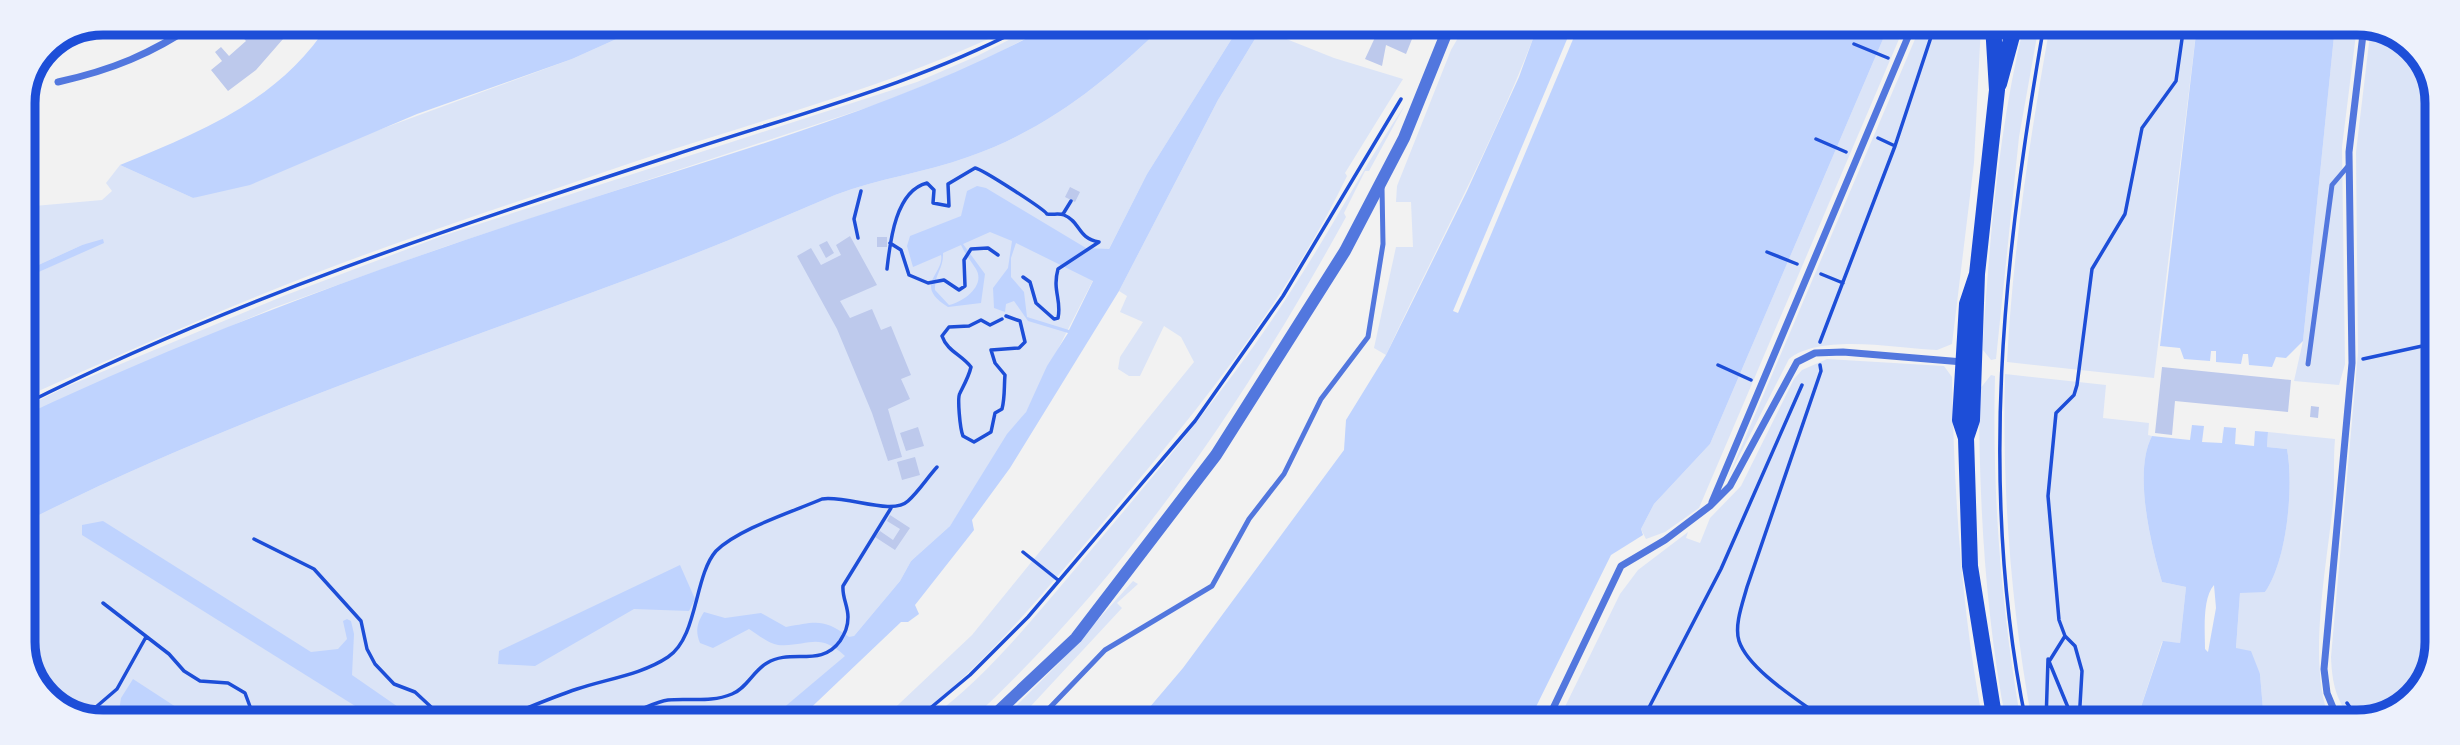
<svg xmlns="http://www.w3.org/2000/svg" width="2460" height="745" font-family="Cabin,sans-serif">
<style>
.green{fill:#dbe4f7}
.water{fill:#bfd3fe;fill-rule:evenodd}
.pier{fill:#f2f2f2}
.building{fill:#bdc9ec}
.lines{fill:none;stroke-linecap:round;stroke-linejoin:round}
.path{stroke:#1d4ed8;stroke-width:3.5}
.service{stroke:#5277de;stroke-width:5}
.minor{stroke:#5277de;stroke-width:7}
.tertiary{stroke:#5277de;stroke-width:12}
.primary{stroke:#1d4ed8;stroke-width:16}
.rim{fill:none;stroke:#1d4ed8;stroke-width:9}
</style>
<rect width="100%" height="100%" fill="#f2f2f2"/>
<!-- green -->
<path class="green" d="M652,23L1020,24C893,87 755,121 622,166C544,193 466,218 389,246C264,290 144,344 23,398V279L104,242L82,245L23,272V207L102,200L112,191L106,183L120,165L193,198L572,59Z
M1040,24H1054L974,65L881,103L447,246L273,308L23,416V408L68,386L286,295L442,236L917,82L977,56Z
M1165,24H1241L1147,174L1026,412L950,526L911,561L900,581L854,636L846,657L769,720L81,719L42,695L23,648V523C235,415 462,343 684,258C735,238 785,216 835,195C878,178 925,173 968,157C1046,130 1107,81 1165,24Z
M1466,24L1538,25C1496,139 1437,245 1386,355L1374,348L1396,247H1413L1411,202H1396L1397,186L1451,50Z
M1889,25H1905L1699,508L1665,532L1646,539L1641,529L1654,504L1710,444Z
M1921,25H1981L1974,163L1952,344L1937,350C1897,348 1820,333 1789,359L1728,478Z
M2024,25H2039L2019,137L1996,359L1991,360L1983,350V340C1990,234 1999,128 2024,25Z
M2050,25H2197L2154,378L2007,362C2013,249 2030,137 2050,25Z
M2335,26H2357L2342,147L2345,364L2339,385L2294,381L2303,341Z
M2371,26H2379L2421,54L2437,97L2434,664L2406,706L2355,722C2336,703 2332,683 2331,657L2358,353L2356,152Z
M1261,29L1334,58L1403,79L1345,173L1347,176C1288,299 1198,410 1111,513C1065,567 1021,622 970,671C957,683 924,717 909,720C901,722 890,720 882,720L972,635L1194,362L1181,337L1164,326L1140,376H1129L1118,369L1120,357L1143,322L1120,312L1127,296L1119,291L1218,100Z
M1405,105L1369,171H1365L1344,213L1346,217C1245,401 1126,577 970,721L928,720C985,679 1031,621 1076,568C1151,479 1228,389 1291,291C1331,230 1364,166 1405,105Z
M1827,359L1944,366L1952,377C1954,492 1961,608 1983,722L1558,721L1620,594L1638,570L1688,532L1686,538L1700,543L1710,518L1741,486L1794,379L1802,370Z
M2005,374L2106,385L2103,418L2149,423L2148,435L2152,436C2133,472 2151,545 2162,582L2186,587L2180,643L2162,642L2136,722H2032C2011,606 2002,492 2005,374Z
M1991,375L1995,376C1992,493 2001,607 2021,722H2006C1985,612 1979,502 1979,390Z
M2268,432L2335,439C2333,461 2335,482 2333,504C2327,564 2306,669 2331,722H2264L2260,674L2236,649L2240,592H2265C2287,561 2294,485 2287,449L2267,447Z
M1133,581L1138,584L1117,603L1122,608L1017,721H1001L1058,664Z"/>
<!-- water -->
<path class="water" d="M329,23H652L572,59L417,114L250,185L193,198L120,165C200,132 281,100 329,23Z
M1054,24H1165C1107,81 1046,130 968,157C925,173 878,178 835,195C785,216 735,238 684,258C462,343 235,415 23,523V416C202,331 388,264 577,203C739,150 904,106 1054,24Z
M1241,24H1264L1218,100L1119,291L1010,468L972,520L974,530L915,605L919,614L908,622H901L798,720H769L845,656C818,631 809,647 778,645C769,644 757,634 749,629L713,648L700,643C695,631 697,623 704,612L725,618L761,613L786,627C816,622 823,618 849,637L854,636L900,581L911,561L950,526L1007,434L1026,412L1047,366L1068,333L1028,321L1014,301L1006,304L1005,312L994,308L993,288L1008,268L1012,241L990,232L963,244L985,274L981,303L948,307C912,285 945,273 941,255L913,267L907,246L910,236L961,216L967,191L977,186L986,188L1086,248L1109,249L1147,174ZM1016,243L1093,281L1069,330L1027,317L1024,292L1011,277V258ZM961,245C965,254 971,261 976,269C986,286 963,302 949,305L935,290C934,275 944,268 943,253Z
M1538,25H1889L1710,444L1654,504L1641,529L1643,535L1611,555L1529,721H1138L1183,668L1344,450L1346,420L1386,355L1467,191L1519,77Z
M2197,25L2335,26L2303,341L2286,358L2276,357L2272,367L2249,365L2248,354H2243L2241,364L2216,362V351H2211L2210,361L2184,359L2180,348L2160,346Z
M103,239L104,243L23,279V272L82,245Z
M2192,425L2204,426L2202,442L2222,443L2224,427L2236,428L2235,444L2254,446L2255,431L2268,432L2267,447L2287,449C2294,486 2287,561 2265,592L2240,593L2236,648L2251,651L2260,674L2264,722H2136L2163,641L2180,643L2186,587L2162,582C2151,545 2133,472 2152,436L2190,440ZM2214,585L2216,608L2208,652L2205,649C2205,631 2202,599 2214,585Z
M103,521L311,652L338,649L347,639L343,621L347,619L351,621L354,634L352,675L417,720H381L375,716L362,720L360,709L82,535V525Z
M680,565L695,599L689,611L634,609L535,666L498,664L499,651Z
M133,679L196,720L128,719L119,711L121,698Z"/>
<!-- pier -->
<path class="pier" d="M1573,25H1579L1458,313L1453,311Z"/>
<!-- building -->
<path class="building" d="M263,23H297L256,70L228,91L211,70L222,61L215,52L221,47L229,56L246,41L238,32L244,26L252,35Z
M1385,24H1418L1406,54L1386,45L1382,66L1365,59L1378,31L1382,32Z
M1070,187L1080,192L1075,202L1065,197Z
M850,236L877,285L840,301L850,318L872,309L881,330L891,326L911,375L901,379L910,399L888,409L902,457L888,461L872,413L837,329L797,256L811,248L821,265L841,255L836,245Z
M877,237H887V247H877Z
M827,241L834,253L826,258L819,245Z
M2162,367L2291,380L2288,412L2175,401L2172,435L2155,433Z
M2311,406L2319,407L2318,418L2310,417Z
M918,427L924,446L906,451L900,433Z
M915,457L920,475L902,480L897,462Z
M890,515L910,528L895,550L875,537L880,531L893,540L900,529L887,521Z"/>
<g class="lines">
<!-- path -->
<path class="path" d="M1854,44L1888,58
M1878,138L1895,146
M1816,139L1846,152
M1063,214L1071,201
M858,238L854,219L861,191
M890,243L901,250L909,275L928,283L944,280L959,290L965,286L964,260L971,249L988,248L998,255
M1767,252L1797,264
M887,269C890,243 895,191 927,183L934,190L933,203L949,206L948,184L975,168C982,169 1044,209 1047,214C1053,215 1059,213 1064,215C1081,222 1077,238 1099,242L1058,269C1052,291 1062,300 1058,318L1054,319L1036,303L1030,282L1023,277
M1821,274L1843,283
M1002,319L990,325L981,320L969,326L949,327L942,336C947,351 962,355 971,367C969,376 964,385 960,393C957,397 960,429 963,436L974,442L991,432L995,413L1002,409C1005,398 1004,386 1005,375L995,363L991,350L1019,348L1025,342L1020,321L1006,316
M1820,342L1895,146L1935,25
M2363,359L2436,343
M1718,365L1751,380
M1820,365L1821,371L1747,587C1743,602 1734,625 1739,641C1749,671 1803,703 1828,722
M23,405C231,300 454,227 674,155C794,115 918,84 1030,24
M254,539L314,569L361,621L367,649L375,664L394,684L415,692L445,720
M2435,551V517
M1023,552L1058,580
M103,603L169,654L184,671L200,681L228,683L245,693L255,720
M2050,660L2065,636
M2347,703L2360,722
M85,714L91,719
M82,719L117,689L146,637
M497,720C523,710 550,698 577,689C606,679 641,675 668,657C698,637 694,576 716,551C738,529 792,512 822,499C847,495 892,516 908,501C919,491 927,478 937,467
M576,720C593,714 605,715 623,714C638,713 653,702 668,700C690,698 711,703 732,694C747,688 753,671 767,663C791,648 821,668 840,641C845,633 848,627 848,617C848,606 842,597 843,586L891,508
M916,720L970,675L1028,617L1195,421L1283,296L1401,99
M1642,721L1721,569L1802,385
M2026,722C1978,490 2003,256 2044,25
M2046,722L2048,659L2074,722
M2079,722L2082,671L2075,646L2065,636L2059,620L2048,496L2056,413L2074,395L2077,385L2092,269L2125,214L2142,128L2176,81L2184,25"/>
<!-- service -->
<path class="service" d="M2308,364L2332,185L2349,165
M1037,721L1105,650L1212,586L1249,519L1284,474L1321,399L1368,337L1383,244L1382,187"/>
<!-- minor -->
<path class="minor" d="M58,82C112,70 151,54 197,23
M1712,502L1913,25
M1547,721L1621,566L1665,540L1710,506L1730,486L1797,362L1815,353L1843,352L1963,362
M2339,722L2327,693L2324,669L2352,363L2349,152L2364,26"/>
<!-- tertiary -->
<path class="tertiary" d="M988,721L1076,638L1216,455L1345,251L1404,138L1450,24"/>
<!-- primary -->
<path class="primary" d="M1999,84L2015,25
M1977,274L1967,304L1960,420L1966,438L1970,566L1995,722
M1966,438L1972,420L1977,274L1997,90L1993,25"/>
</g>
<!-- crop -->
<path d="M0 0H2460V745H0ZM103 35H2357A68 68 0 0 1 2425 103V642A68 68 0 0 1 2357 710H103A68 68 0 0 1 35 642V103A68 68 0 0 1 103 35Z" fill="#edf1fc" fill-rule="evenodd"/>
<path class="rim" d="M103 35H2357A68 68 0 0 1 2425 103V642A68 68 0 0 1 2357 710H103A68 68 0 0 1 35 642V103A68 68 0 0 1 103 35Z"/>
</svg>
